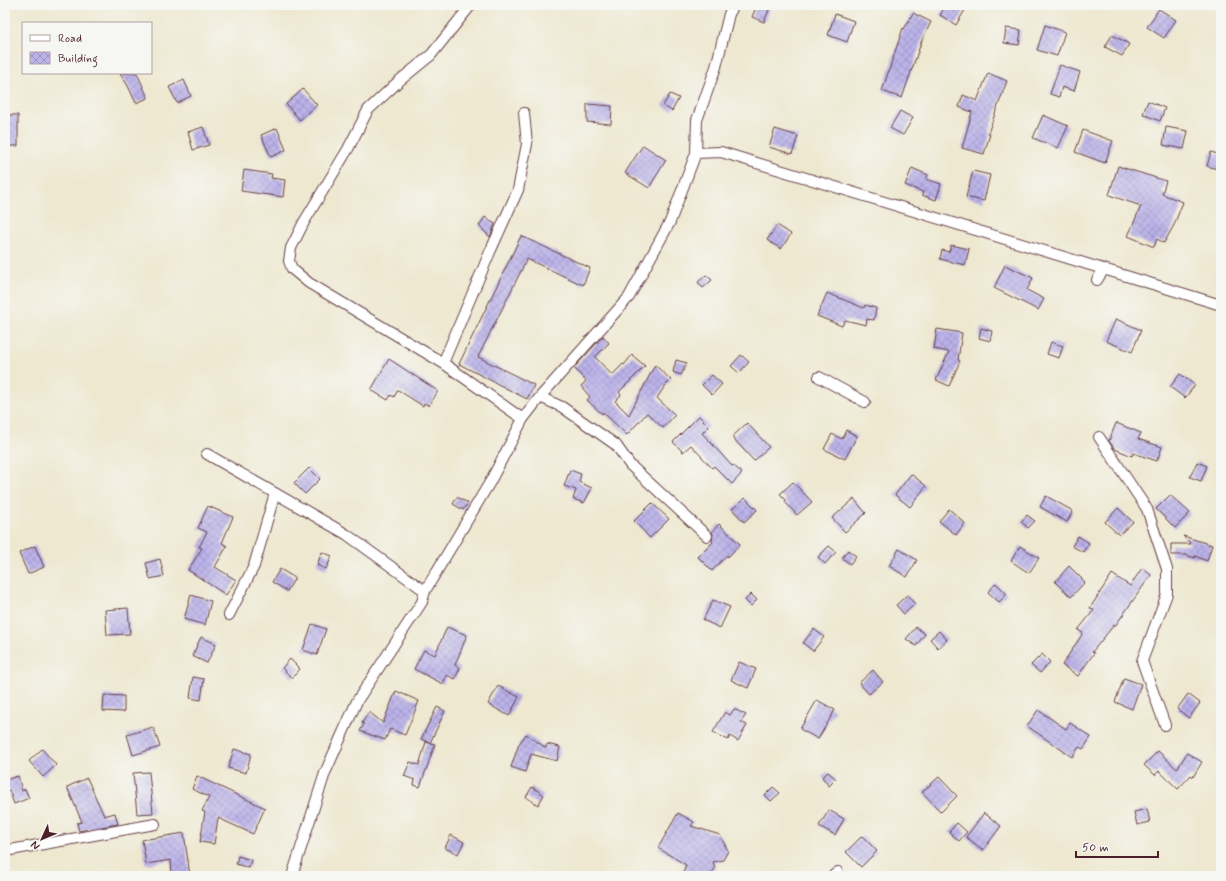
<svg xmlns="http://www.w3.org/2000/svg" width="1226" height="881" font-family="Mynerve,sans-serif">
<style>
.building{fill:url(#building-cross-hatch)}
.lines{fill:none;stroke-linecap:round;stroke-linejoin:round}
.street-casing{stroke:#633d44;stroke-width:12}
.street{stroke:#fff;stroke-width:10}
</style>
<defs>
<pattern id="building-cross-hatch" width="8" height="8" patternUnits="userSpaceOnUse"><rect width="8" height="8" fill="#bbb3ea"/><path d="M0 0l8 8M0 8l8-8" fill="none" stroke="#9a91be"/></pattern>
</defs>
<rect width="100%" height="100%" fill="#f6f6f2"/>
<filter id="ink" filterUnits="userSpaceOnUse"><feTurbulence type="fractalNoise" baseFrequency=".025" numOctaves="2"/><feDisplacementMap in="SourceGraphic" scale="8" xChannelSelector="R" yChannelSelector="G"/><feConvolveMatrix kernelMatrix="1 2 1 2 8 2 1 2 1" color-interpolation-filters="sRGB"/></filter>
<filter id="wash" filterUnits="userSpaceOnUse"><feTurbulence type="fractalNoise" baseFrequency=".012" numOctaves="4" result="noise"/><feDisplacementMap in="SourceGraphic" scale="16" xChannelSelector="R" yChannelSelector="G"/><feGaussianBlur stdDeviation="0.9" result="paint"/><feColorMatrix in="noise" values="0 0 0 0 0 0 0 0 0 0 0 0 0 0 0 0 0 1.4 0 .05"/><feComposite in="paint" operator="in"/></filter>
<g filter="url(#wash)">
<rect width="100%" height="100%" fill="#eee8d0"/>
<g id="blocks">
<!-- building -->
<path class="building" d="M757,5H771L764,22L752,17Z
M946,5H968L956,25L940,15Z
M1159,9L1176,20L1164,38L1147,27Z
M913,13L931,22L922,40L902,98L882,91L903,28L904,29Z
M835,14L854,21L847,42L828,35Z
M1045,25L1065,32L1057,56L1037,50Z
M1006,28L1021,30L1019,45L1004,43Z
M1112,35L1129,44L1122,56L1105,47Z
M1060,65L1080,72L1074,91L1062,87L1059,97L1050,94Z
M120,73H137L148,98L136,103L128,86Z
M988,73L1007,81L988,133L990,134L984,154L962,148L972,112L959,107L963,95L977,101Z
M184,80L191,96L177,103L169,87Z
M303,89L317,105L300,120L286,104Z
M670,94L679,98L672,111L663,106Z
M1148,101L1165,108L1160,121L1143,114Z
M587,104L612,106L611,124L587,122Z
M900,111L913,118L903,135L890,128Z
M5,115H18V146H5Z
M1043,115L1068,126L1058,148L1033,138Z
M203,127L209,145L193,150L188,132Z
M1166,127L1188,131L1184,149L1163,145Z
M277,128L286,150L271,157L261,135Z
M775,129L798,136L792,154L769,147Z
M1083,130L1113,141L1105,163L1075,152Z
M643,145L666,160L649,188L625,173Z
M1211,152L1221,155V170L1207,166Z
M1118,166L1166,181L1162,194L1183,202L1174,225L1164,243L1157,239L1154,247L1128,236L1141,206L1109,195Z
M912,168L928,175L926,179L941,184L936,200L922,195L923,192L905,185Z
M244,170L272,174L271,178L285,180L283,197L241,191Z
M973,171L990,175L984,201L966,197Z
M485,217L495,224L490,237L479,226Z
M777,225L791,234L781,249L767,240Z
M521,236L590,268L583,285L527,259L478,357L534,385L527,399L459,364Z
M951,245L969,249L965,265L940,259L942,250L949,252Z
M1005,265L1033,278L1027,290L1044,299L1038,310L994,288Z
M706,275L712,280L703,288L698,282Z
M827,293L864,308L865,305L876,308L874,320L867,319L866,325L845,320L842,326L817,316Z
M1116,319L1141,330L1132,352L1106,341Z
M981,328L992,331L990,341L979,338Z
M937,329L962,333L958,360L960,361L949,386L936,380L949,352L934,349Z
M603,336L609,343L595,357L612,375L623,364L624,365L632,355L645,366L619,392L621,395L615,401L629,415L655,365L671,380L665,386L657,398L675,415L663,428L647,413L627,435L603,412L602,414L587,400L590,397L581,386L586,381L574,368Z
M1051,342L1063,346L1059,358L1047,354Z
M741,355L749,362L739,373L731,366Z
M389,359L438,391L429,406L424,403L423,406L398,390L394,397L391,395L388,400L371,390Z
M676,360L687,363L681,375L673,372Z
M1180,374L1195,385L1185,398L1170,387Z
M712,375L722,384L712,395L702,385Z
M699,416L709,426L702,433L732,466L733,465L742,473L732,484L714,466L712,468L691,445L683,452L673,442Z
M747,423L769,447L754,461L732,437Z
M1116,423L1141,433L1138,439L1162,447L1157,461L1133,453L1132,456L1115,449L1109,441Z
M846,430L857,436L845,459L824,449L832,434L842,439Z
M1197,462L1207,466L1201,481L1190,477Z
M309,468L320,479L305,494L294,483Z
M570,470L581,474L579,482L592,488L584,503L573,499L576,490L564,486Z
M911,474L926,486L910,507L895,495Z
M793,482L812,502L797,515L785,502L786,500L780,494Z
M1170,495L1190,513L1175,528L1156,509Z
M1046,496L1073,511L1067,522L1040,507Z
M457,497L468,503L463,510L453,504Z
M745,498L757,510L744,522L732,509Z
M854,499L866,513L845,532L832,518Z
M652,503L669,519L650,538L634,521Z
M208,506L233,517L222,543L227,546L215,567L236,580L226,595L188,570L202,548L199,547L207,532L198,528Z
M1118,508L1133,522L1119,535L1105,522Z
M949,509L965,523L956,535L939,521Z
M1027,515L1035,521L1028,528L1021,522Z
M719,524L740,544L728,557L727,555L712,571L698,557L713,542L712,541L713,534L712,532Z
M1078,536L1089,543L1083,552L1072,546Z
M1183,536L1212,545L1207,561L1195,556V558L1186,555H1171V544H1191Z
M35,546L44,567L28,574L19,553Z
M829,546L836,552L825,564L818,557Z
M1020,546L1039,558L1029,573L1011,561Z
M899,549L917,560L907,577L889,566Z
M848,550L856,556L850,564L842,558Z
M322,552L332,556L326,569L317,565Z
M160,559L164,576L150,579L146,563Z
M1069,566L1085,582L1071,597L1055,582Z
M1142,568L1151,575L1115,626L1114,625L1092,652L1094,653L1078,676L1062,665L1083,633L1078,630L1094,610L1090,608L1112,574L1130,586Z
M280,569L295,578L287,591L272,582Z
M996,583L1007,594L999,602L988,592Z
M751,594L757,600L751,606L745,600Z
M191,595L211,601L205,625L184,619Z
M907,595L915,604L904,614L896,605Z
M713,600L730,607L720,628L703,620Z
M128,608L130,634L107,635L105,610Z
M312,624L326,629L317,655L303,650Z
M447,627L467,635L455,665L460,668L455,679L447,675L443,684L414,669L424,650L435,655Z
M916,627L925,634L916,646L906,639Z
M814,629L824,637L813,651L803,643Z
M939,631L947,640L938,648L930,639Z
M201,637L216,644L207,663L192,656Z
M1042,654L1050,662L1040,673L1031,665Z
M290,659L300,669L292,678L282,668Z
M739,662L756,669L748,688L731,680Z
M873,670L883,682L869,694L859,683Z
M193,677L204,679L201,700L190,698Z
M1124,678L1141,684L1132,709L1115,702Z
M498,686L519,697L509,716L488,704Z
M396,691L419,701L405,735L390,729L385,740L360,731L364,724L362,723L369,712L383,723Z
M1188,694L1200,703L1189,718L1177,709Z
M104,695L124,696V712L103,711Z
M817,700L835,710L818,739L800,729Z
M437,707L445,711L430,743L435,744L420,787L414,785L415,780L404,776L410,762L419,765L426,742L430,743L421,739Z
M734,709L746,715L741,722L747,725L738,741L730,736L728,740L713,732L725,712L730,715Z
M1038,710L1066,729L1070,723L1091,737L1083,749L1079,747L1072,757L1027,726Z
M153,727L160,747L133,755L127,735Z
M526,734L546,748L547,744L560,747L557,761L531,754L525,772L511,767L519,744Z
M42,749L56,765L43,777L29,761Z
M234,749L251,754L246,773L228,768Z
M1158,751L1177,769L1187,753L1202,762L1193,777L1191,775L1178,789L1159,771L1155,775L1144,765Z
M149,772L153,813L137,814L133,773Z
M828,772L836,779L829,786L822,777Z
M18,776L22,791L25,789L29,798L14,804L9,790L5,791V780Z
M197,776L265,808L253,834L218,818L214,844L200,842L205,812L202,811L209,797L192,789Z
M939,777L957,796L941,812L922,792Z
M87,778L104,816L115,813L118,824L79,831L77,823L82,822L67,787Z
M532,787L544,795L538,805L526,797Z
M773,787L780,793L771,801L765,795Z
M1147,809L1150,822L1137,825L1134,812Z
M829,810L844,819L835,835L819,826Z
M678,813L694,822L691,826L720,835L728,851L723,860L713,862L715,868L711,876H682L686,865L658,848Z
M984,813L1001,826L983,850L966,837Z
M957,823L967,832L959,841L949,832Z
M184,833L190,876H172L171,860L146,864L142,840Z
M451,835L464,842L458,854L445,848Z
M862,836L877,851L861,867L846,852Z
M238,856L251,860L249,868L236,864Z"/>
</g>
</g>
<g filter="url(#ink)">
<use href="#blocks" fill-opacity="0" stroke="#633d44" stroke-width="1"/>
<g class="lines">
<!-- street casing -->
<g class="street-casing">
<path id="street" d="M471,5L431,55L399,81L368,110L348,149L304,222L291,248L289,261L292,269L309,283L443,363L523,419
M696,153L721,152L1221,305
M1097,280L1104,269
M443,363L490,252L518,190L527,144L524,113
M819,377L865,402
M540,397L562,407L616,445L630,465L707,536
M1099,437L1147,509L1167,569V594L1142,661L1165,725
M207,454L346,534L425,591
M229,615L254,566L275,493
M5,851L155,824
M292,876L325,773L357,701L422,602L425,591L490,482L523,419L540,397L629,297L670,222L696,153L697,120L716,67L729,14L734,5
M833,876L838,872"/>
</g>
<!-- street -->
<use href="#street" class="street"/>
</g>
</g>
<!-- margin -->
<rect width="1226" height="881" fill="none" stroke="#f6f6f2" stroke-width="20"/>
<!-- legend -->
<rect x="22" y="22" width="130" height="52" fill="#f6f6f2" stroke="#b1a0a2"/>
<rect x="30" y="35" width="20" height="6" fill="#ffffff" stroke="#b1a0a2"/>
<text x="58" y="42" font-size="12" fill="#4a1f2b">Road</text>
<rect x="30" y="52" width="20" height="12" fill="url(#building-cross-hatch)" stroke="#b1a0a2"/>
<text x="58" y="62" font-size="12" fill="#4a1f2b">Building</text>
<!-- north arrow -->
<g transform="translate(42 839) rotate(226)" stroke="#f6f6f2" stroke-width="3" paint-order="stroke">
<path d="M0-3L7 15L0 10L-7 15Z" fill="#4a1f2b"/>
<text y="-6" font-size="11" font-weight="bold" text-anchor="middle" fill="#4a1f2b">N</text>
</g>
<!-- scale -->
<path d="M1076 851v6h82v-6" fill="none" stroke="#4a1f2b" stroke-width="2"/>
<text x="1082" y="851" font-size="12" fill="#4a1f2b" stroke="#f6f6f2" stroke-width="3" paint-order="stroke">50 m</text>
</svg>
